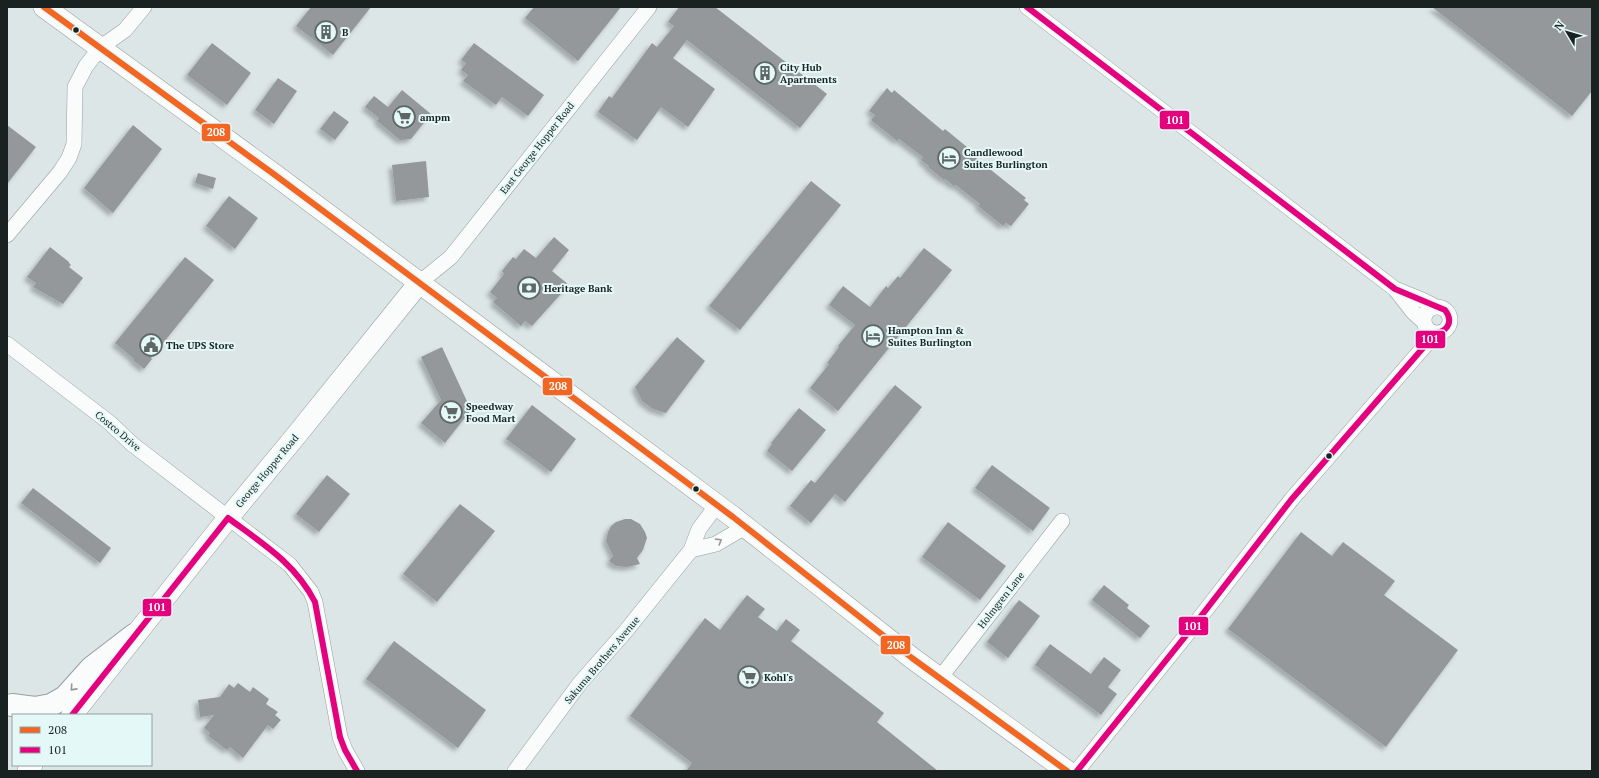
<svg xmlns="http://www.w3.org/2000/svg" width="1599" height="778" font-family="'PT Serif',serif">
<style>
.building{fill:#95989a;filter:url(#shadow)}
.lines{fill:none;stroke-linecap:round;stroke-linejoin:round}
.minor-casing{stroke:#979f9f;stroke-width:16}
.secondary-casing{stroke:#979f9f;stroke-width:22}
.motorway-casing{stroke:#979f9f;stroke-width:24}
.minor{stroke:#fafbfb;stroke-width:15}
.secondary{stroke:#fafbfb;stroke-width:21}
.motorway{stroke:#fafbfb;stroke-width:22}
.bus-1-casing{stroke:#e4f8f7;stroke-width:9}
.bus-2-casing{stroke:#e4f8f7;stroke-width:9}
.bus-1{stroke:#f26522;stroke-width:6}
.bus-2{stroke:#e5007d;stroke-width:6}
.oneway{stroke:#959999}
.bus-dot{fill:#1a2221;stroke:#e4f8f7;stroke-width:1.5}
.labels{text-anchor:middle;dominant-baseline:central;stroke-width:4;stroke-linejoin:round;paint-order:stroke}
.poi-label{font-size:10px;font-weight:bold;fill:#1a2221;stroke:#e4f8f7;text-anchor:start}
.street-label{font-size:10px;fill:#1a2221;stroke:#e4f8f7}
.line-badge{stroke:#e4f8f7;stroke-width:1.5}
.badge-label{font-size:11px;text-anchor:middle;font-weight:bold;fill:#fff}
</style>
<defs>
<filter id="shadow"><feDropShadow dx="-3.5" dy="3.5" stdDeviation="2" flood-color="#0004"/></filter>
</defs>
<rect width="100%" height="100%" fill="#dce6e6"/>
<!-- building -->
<path class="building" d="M311,7H371L333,55L296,26Z
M534,7H621L578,61L525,18Z
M679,7H715L827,94L800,128L687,40L673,58L715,89L688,127L661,107L637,140L598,112L609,96L612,98L652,43L657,47L674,26L668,22Z
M1432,7H1592V91L1572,116Z
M212,43L251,73L227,105L187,75Z
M474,43L544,95L528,116L502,97L496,105L463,81L468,75L461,70L466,63L461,60Z
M278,78L297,91L274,124L255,110Z
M887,88L892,93L894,90L943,131L945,129L978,156L976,158L1026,198L1024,200L1029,204L1011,226L1006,223L1003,226L978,206L980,204L956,185L954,186L945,179L944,180L928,167L929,166L921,160L923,157L899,139L897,141L871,120L875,115L869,111Z
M402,90L431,114L411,139L400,140L377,121L379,118L365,107L374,96L388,107Z
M334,111L349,122L335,140L320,129Z
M7,125L36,147L7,184Z
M133,125L162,149L113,213L84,188Z
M426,161L429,197L396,201L392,165Z
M198,173L216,178L213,189L195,183Z
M811,181L841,205L740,330L709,306Z
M229,196L258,218L235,249L206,226Z
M554,237L569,250L552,271L569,285L532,326L525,321L521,326L493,302L497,298L490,292L504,274L502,271L513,257L516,259L524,249L536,258Z
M50,247L69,262V263L71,265L69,267L83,278L63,304L33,287L36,283L27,277Z
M924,248L952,270L838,411L810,388L829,364L827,363L839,347L838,346L855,325L829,305L843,286L870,307L886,286L888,288L898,276L900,278Z
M185,257L214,280L151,358L152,359L144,369L133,360L134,359L115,343Z
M677,337L705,361L666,413L653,409L642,401L635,387Z
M442,347L471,410L445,443L421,423L441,400L421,357Z
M895,385L922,407L845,502L835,494L811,523L790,506L811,480L815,483Z
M532,405L576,439L551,472L506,439Z
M799,408L826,430L792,471L767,451L772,444L771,443Z
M992,465L1050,508L1033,531L975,488Z
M327,475L350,494L319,532L296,514Z
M33,488L111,548L100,563L21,503Z
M460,504L495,531L437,602L403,574Z
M625,519H631L640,524L645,532L647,538L643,550L637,558L640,564L627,567L616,566L609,561L613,556L606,541L608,532L611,526L616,522Z
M948,522L1006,566L980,600L922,557Z
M1301,532L1332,556L1343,542L1395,581L1384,595L1458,650L1386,747L1228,629Z
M1104,585L1129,605L1127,608L1150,626L1140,638L1092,600Z
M747,595L765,609L758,617L777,631L786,619L800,630L791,641L884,713L877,722L938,771H686L692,763L630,716L705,618L720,630Z
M1019,600L1040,616L1008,658L987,642Z
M394,641L486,710L458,748L366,679Z
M1050,644L1091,674L1104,657L1121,670L1108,687L1117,694L1101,715L1035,665Z
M238,683L250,692L253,687L269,699L266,704L278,712L275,715L281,720L273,729L268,725L243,758L230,747L227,750L208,736L210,733L204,728L214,715L200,717L198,700L220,697L229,684L234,688Z"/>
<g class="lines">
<!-- minor casing -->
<g class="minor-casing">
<path id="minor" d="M1027,7L1395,289L1422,300L1436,307
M7,235L60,172L69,158L74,144L75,87L86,66L101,47L125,30L144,7
M419,283L451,257L649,7
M1395,289L1413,312L1424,322
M1424 320a13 13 0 1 1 26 0a13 13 0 1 1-26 0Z
M7,344L110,423L132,444L290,565L311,592L315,602L340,737L345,750L357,771
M691,550L716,544L745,527
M940,678L1062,521
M515,771L580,683L625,632L691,550L699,529L717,505
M1077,771L1188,633L1291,500L1436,333"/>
</g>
<!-- secondary casing -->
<g class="secondary-casing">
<path id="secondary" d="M44,7L275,175L733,517L912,658L1067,771
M72,715L228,518L299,432L419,283
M28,771L32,765"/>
</g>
<!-- motorway casing -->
<g class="motorway-casing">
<path id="motorway" d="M12,705L35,708L51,705L65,697L91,668L134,635"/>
</g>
<!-- minor -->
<use href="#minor" class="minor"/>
<!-- secondary -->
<use href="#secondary" class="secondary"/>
<!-- motorway -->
<use href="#motorway" class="motorway"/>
<!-- bus-1 casing -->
<g class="bus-1-casing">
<path id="bus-1" d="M44,7L275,175L733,517L912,658L1067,771"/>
</g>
<!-- bus-2 casing -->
<g class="bus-2-casing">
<path id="bus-2" d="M1027,7L1395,289L1445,310C1453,320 1449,331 1436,333L1291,500L1188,633L1077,771
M72,715L228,518C262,543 295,563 315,602L340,737L345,750L357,771"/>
</g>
<!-- bus-1 -->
<use href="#bus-1" class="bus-1"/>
<!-- bus-2 -->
<use href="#bus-2" class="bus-2"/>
</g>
<!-- one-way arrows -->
<defs><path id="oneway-chevron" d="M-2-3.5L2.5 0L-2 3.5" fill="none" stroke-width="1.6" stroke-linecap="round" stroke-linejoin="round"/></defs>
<g class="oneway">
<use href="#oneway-chevron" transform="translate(719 541) rotate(-32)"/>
<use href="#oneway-chevron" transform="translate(73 688) rotate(132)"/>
</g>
<!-- icons -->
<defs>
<g id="building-ring" transform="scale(1.15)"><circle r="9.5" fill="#e4f8f7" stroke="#5e6766" stroke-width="1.5"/><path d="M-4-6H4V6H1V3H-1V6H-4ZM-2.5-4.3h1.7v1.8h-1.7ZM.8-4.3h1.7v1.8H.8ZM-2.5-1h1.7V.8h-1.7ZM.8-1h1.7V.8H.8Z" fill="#5e6766"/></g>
<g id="supermarket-ring" transform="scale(1.15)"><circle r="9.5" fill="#e4f8f7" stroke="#5e6766" stroke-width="1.5"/><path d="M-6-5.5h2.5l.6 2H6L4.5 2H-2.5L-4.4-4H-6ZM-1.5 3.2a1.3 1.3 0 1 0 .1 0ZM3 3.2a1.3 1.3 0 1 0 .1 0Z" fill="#5e6766"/></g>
<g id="hotel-ring" transform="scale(1.15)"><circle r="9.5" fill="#e4f8f7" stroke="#5e6766" stroke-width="1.5"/><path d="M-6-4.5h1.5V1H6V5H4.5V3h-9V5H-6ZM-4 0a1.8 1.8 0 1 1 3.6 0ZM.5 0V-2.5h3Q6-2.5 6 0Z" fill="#5e6766"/></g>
<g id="bank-ring" transform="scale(1.15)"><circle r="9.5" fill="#e4f8f7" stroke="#5e6766" stroke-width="1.5"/><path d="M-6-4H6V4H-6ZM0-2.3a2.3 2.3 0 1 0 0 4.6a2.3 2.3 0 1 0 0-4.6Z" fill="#5e6766"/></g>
<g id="civic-ring" transform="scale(1.15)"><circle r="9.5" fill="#e4f8f7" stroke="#5e6766" stroke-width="1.5"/><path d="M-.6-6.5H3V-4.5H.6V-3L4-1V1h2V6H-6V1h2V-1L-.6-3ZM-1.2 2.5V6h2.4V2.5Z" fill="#5e6766"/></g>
</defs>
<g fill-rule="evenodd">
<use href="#building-ring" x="326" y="32"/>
<use href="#building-ring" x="765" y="73"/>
<use href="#supermarket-ring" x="404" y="117"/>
<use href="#hotel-ring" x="949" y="158"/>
<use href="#bank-ring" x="529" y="288"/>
<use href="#hotel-ring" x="873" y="336"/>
<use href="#civic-ring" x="151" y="345"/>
<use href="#supermarket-ring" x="451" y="412"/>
<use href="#supermarket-ring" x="749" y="677"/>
</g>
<!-- markers -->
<g class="bus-dot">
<circle cx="76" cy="30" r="3.5"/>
<circle cx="1329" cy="456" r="3.5"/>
<circle cx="696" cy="489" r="3.5"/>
</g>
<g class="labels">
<!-- poi labels -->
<g class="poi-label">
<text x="342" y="32">B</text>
<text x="780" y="67">City Hub<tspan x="780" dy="12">Apartments</tspan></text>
<text x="420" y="117">ampm</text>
<text x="964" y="152">Candlewood<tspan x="964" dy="12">Suites Burlington</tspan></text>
<text x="544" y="288">Heritage Bank</text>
<text x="888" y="330">Hampton Inn &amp;<tspan x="888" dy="12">Suites Burlington</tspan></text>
<text x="166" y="345">The UPS Store</text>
<text x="466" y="406">Speedway<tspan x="466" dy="12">Food Mart</tspan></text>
<text x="764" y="677">Kohl's</text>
</g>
<!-- street labels -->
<g class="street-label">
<text transform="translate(537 148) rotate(-52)">East George Hopper Road</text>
<text transform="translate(118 431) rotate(40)">Costco Drive</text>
<text transform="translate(267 471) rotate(-50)">George Hopper Road</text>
<text transform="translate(1001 600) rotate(-52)">Holmgren Lane</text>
<text transform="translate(602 660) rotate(-50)">Sakuma Brothers Avenue</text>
</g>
</g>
<g class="line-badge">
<rect x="1159" y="110" width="31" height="20" rx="4" fill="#e5007d"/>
<rect x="201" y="123" width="30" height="19" rx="4" fill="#f26522"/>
<rect x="1415" y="330" width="31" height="19" rx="4" fill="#e5007d"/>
<rect x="542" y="377" width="31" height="19" rx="4" fill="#f26522"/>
<rect x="142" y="598" width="30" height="19" rx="4" fill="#e5007d"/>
<rect x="1178" y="616" width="31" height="20" rx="4" fill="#e5007d"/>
<rect x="880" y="635" width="31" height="20" rx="4" fill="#f26522"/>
</g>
<g class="badge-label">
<text x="1175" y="124">101</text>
<text x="216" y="136">208</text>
<text x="1430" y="343">101</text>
<text x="558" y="390">208</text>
<text x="157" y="611">101</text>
<text x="1193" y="630">101</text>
<text x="896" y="649">208</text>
</g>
<!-- border -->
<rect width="1599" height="778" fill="none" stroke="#1a2221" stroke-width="16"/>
<!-- legend -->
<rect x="12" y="714" width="140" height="52" fill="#e4f8f7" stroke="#93a2a1"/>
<rect x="20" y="727" width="20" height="6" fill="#f26522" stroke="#93a2a1"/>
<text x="48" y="734" font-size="12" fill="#1a2221">208</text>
<rect x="20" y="747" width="20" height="6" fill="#e5007d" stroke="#93a2a1"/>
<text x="48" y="754" font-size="12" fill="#1a2221">101</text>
<!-- north arrow -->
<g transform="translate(1567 32) rotate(308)" stroke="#e4f8f7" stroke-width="3" paint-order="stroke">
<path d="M0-3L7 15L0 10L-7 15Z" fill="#1a2221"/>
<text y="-6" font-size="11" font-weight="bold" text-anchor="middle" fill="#1a2221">N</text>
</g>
</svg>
